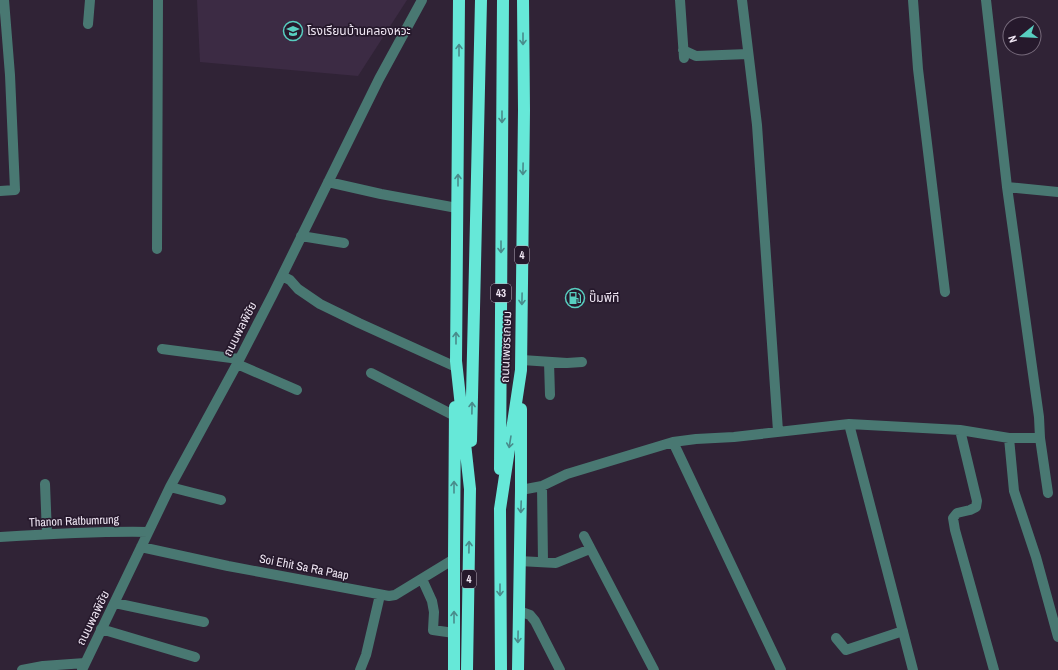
<svg xmlns="http://www.w3.org/2000/svg" width="1058" height="670" font-family="'Archivo Narrow','Noto Sans Thai',sans-serif">
<style>
.built{fill:#3c2b44}
.lines{fill:none;stroke-linecap:round;stroke-linejoin:round}
.minor{stroke:#497872;stroke-width:10}
.highway{stroke:#66e8d8;stroke-width:12}
.oneway{stroke:#498b8b}
.labels{text-anchor:middle;dominant-baseline:central;stroke-width:3.5;stroke-linejoin:round;paint-order:stroke}
.shield{fill:#26192c;stroke:#b3a9b8;stroke-width:1}
.shield-label{font-size:11px;font-weight:bold;fill:#f0e7f4}
.poi-label{font-size:12px;fill:#f0e7f4;stroke:#26192c;text-anchor:start}
.street-label{font-size:12px;fill:#f0e7f4;stroke:#26192c}
</style>
<rect width="100%" height="100%" fill="#302336"/>
<!-- built -->
<path class="built" d="M197,0H407L358,76L200,62Z"/>
<g class="lines">
<!-- minor -->
<path class="minor" d="M680,0L684,58
M742,0L757,125L778,431
M913,0L918,69L945,292
M986,0L1007,187L1039,417L1040,438L1048,493
M88,24L90,0
M683,50L696,56L748,54
M328,182L381,194L457,208
M1007,187L1058,192
M0,191L15,190L10,75L4,0
M301,236L344,243
M157,249L158,0
M282,276L290,280L298,289L320,304L359,323L456,367
M162,349L239,359
M522,360L567,363L582,362
M549,362L550,395
M237,364L297,390
M371,373L455,416
M849,424L913,670
M960,430L977,501L976,507L970,510L957,513L953,518L955,530L994,670
M1009,438L1014,491L1036,557L1058,637
M673,442L781,670
M45,484L47,534
M542,486L543,562
M170,487L221,500
M521,490L542,486L567,474L673,442L696,439L734,437L849,424L960,430L1009,438H1040
M584,536L654,670
M0,537C49,534 99,531 148,532
M141,547L228,566L389,596L395,595L454,559
M519,561L556,563L590,549
M422,579L432,601L434,612L433,630L454,633
M115,603L204,622
M519,611L530,615L535,621L560,670
M101,629L195,657
M836,638L846,650L903,631
M22,670L43,666L85,663
M82,670L170,487L237,364L273,294L379,79L422,0
M360,670L366,655L380,595"/>
<!-- highway -->
<path class="highway" d="M459,0L456,361L470,489L467,670
M471,441L481,0
M500,469L503,0
M454,670V559L455,407
M501,670L500,509L521,370L524,110L523,0
M518,670L521,490V409"/>
</g>
<!-- one-way arrows -->
<defs><path id="oneway-shaft" d="M-6 0H5M1.5-3L5.5 0L1.5 3" fill="none" stroke-width="1.6" stroke-linecap="round" stroke-linejoin="round"/></defs>
<g class="oneway">
<use href="#oneway-shaft" transform="translate(523 39) rotate(90)"/>
<use href="#oneway-shaft" transform="translate(459 50) rotate(-90)"/>
<use href="#oneway-shaft" transform="translate(502 117) rotate(90)"/>
<use href="#oneway-shaft" transform="translate(523 169) rotate(91)"/>
<use href="#oneway-shaft" transform="translate(458 180) rotate(-90)"/>
<use href="#oneway-shaft" transform="translate(501 247) rotate(90)"/>
<use href="#oneway-shaft" transform="translate(522 299) rotate(91)"/>
<use href="#oneway-shaft" transform="translate(456 338) rotate(-90)"/>
<use href="#oneway-shaft" transform="translate(472 408) rotate(-89)"/>
<use href="#oneway-shaft" transform="translate(510 442) rotate(99)"/>
<use href="#oneway-shaft" transform="translate(454 487) rotate(-90)"/>
<use href="#oneway-shaft" transform="translate(521 507) rotate(92)"/>
<use href="#oneway-shaft" transform="translate(469 547) rotate(-89)"/>
<use href="#oneway-shaft" transform="translate(500 590) rotate(90)"/>
<use href="#oneway-shaft" transform="translate(454 617) rotate(-90)"/>
<use href="#oneway-shaft" transform="translate(518 637) rotate(91)"/>
</g>
<!-- icons -->
<defs>
<g id="school-ring" transform="scale(1)"><circle r="9.5" fill="#26192c" stroke="#58cec0" stroke-width="1.5"/><path d="M0-5L7-2L0 1L-7-2ZM-4 1L0 2.5L4 1V4Q0 6-4 4Z" fill="#58cec0"/></g>
<g id="fuel-ring" transform="scale(1)"><circle r="9.5" fill="#26192c" stroke="#58cec0" stroke-width="1.5"/><path d="M-5.5-6h7V0h2V4h1.3V-2.5L3-4.5l.8-.8L6-3V5H2.5V1h-1V6h-7ZM-4.2-4.7v3.2H.2V-4.7Z" fill="#58cec0"/></g>
</defs>
<g fill-rule="evenodd">
<use href="#school-ring" x="293" y="31"/>
<use href="#fuel-ring" x="575" y="298"/>
</g>
<g class="labels">
<!-- shield labels -->
<g class="shield">
<rect x="515" y="246" width="14" height="18" rx="3"/>
<rect x="491" y="284" width="20" height="18" rx="3"/>
<rect x="462" y="570" width="14" height="18" rx="3"/>
</g>
<g class="shield-label">
<text x="522" y="255">4</text>
<text x="501" y="293">43</text>
<text x="469" y="579">4</text>
</g>
<!-- poi labels -->
<g class="poi-label">
<text x="307" y="31">โรงเรียนบ้านคลองหวะ</text>
<text x="589" y="298">ปั๊มพีที</text>
</g>
<!-- street labels -->
<g class="street-label">
<text transform="translate(240 329) rotate(-63)">ถนนพลพิชัย</text>
<text transform="translate(506 347) rotate(-88)">ถนนเพชรเกษม</text>
<text transform="translate(74 521) rotate(-2)">Thanon Ratbumrung</text>
<text transform="translate(304 567) rotate(11)">Soi Ehit Sa Ra Paap</text>
<text transform="translate(93 618) rotate(-64)">ถนนพลพิชัย</text>
</g>
</g>
<!-- north arrow -->
<g transform="translate(1022 36) rotate(252)"><circle r="19" fill="#26192c" stroke="#776b7c"/>
<path d="M0-3L7 15L0 10L-7 15Z" fill="#58cec0"/>
<text y="-6" font-size="11" font-weight="bold" text-anchor="middle" fill="#f0e7f4">N</text>
</g>
</svg>
